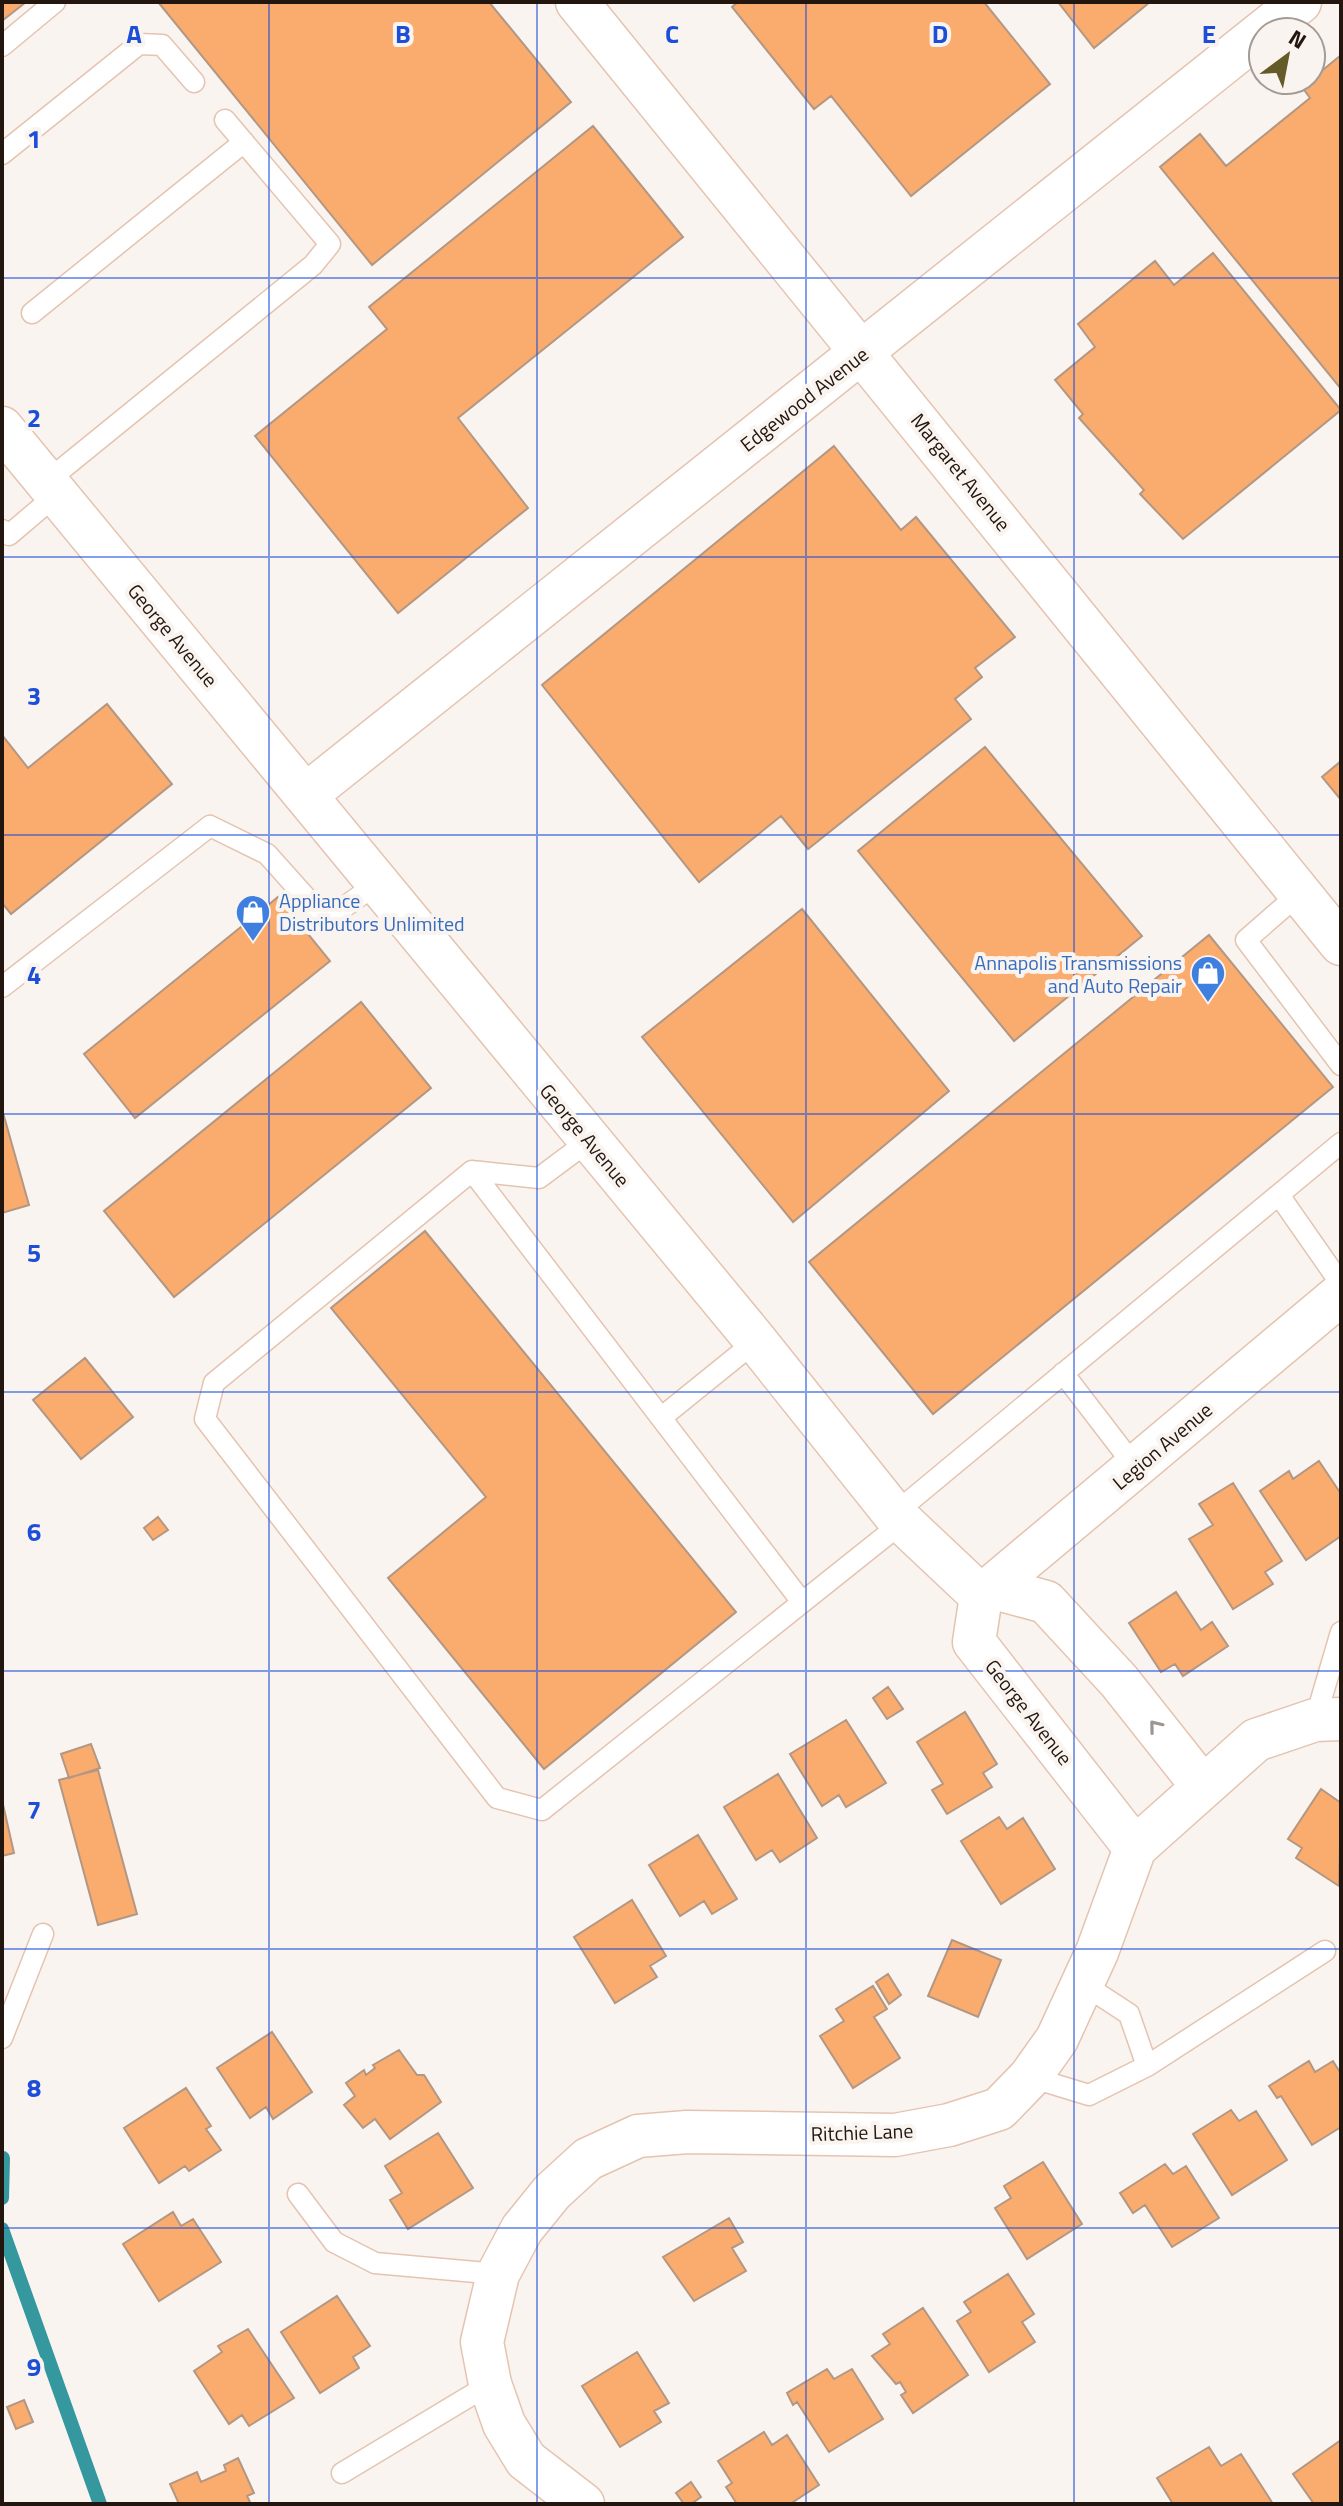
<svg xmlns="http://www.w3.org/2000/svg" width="1343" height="2506" font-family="'Titillium Web',sans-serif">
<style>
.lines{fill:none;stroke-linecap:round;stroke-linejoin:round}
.stream{stroke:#35989e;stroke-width:14}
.building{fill:#faac6f;stroke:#b39782;stroke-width:2}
.service-casing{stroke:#e4c4b0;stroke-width:23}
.minor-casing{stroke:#e4c4b0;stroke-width:45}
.service{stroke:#fff;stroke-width:20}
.minor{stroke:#fff;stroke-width:42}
.oneway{stroke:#9c9693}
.grid{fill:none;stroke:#1d4ed8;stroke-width:2;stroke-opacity:0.55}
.labels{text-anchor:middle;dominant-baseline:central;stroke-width:8;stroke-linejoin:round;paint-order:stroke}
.street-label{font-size:20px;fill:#22160f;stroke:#faf4f0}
.shop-label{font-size:20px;fill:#366cbe;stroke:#faf4f0;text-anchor:start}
.grid-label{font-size:26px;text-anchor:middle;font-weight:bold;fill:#1d4ed8;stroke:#faf4f0;stroke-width:8;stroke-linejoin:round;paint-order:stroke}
</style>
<rect width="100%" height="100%" fill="#faf4f0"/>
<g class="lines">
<!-- stream -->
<path class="stream" d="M2,2198L3,2158
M2,2229L100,2504"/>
</g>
<!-- building -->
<path class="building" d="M2,2H26L2,21Z
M158,2H489L571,102L372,265Z
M738,2H984L1050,84L911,196L831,96L814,109L732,7Z
M1058,2H1150L1094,48Z
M1341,55V389L1160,167L1200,134L1226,166L1310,98L1302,87Z
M593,126L683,237L458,418L528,508L398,613L255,436L387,329L369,307Z
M1213,253L1341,410L1183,539L1140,494L1144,490L1079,418L1083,414L1055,380L1095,347L1078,324L1155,261L1174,285Z
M834,446L901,530L916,517L1015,637L975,668L982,677L955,699L971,719L808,849L781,816L699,882L542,685Z
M107,704L172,784L11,914L2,903V735L28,768Z
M985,747L1142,936L1014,1041L858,851Z
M1341,761V800L1322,777Z
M278,897L330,961L135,1118L84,1054Z
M802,909L949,1091L793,1222L642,1037Z
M1209,935L1333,1087L933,1414L809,1262Z
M361,1002L431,1088L174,1297L104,1211Z
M2,1109L29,1205L2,1213Z
M425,1231L736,1612L544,1769L388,1578L486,1497L331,1308Z
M85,1358L133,1417L81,1459L33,1400Z
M1319,1461L1341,1494V1536L1306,1560L1260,1491L1289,1471L1293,1479Z
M1233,1483L1282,1561L1265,1572L1273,1584L1233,1609L1189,1539L1213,1525L1199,1504Z
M158,1517L168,1530L153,1540L144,1528Z
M1176,1592L1201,1630L1212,1622L1228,1646L1183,1676L1175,1664L1161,1672L1129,1623Z
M888,1687L903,1709L887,1719L873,1698Z
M965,1712L997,1764L983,1773L992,1787L947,1814L932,1790L943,1784L917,1742Z
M846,1720L886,1783L846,1807L839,1795L822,1806L790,1754Z
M91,1744L100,1768L69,1778L61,1754Z
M98,1770L137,1914L98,1925L59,1780Z
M778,1774L817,1838L780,1862L772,1850L756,1860L724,1807Z
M1321,1789L1341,1803L1339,1886L1296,1858L1302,1848L1288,1839Z
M2,1800L14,1853L2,1856Z
M999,1817L1007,1829L1023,1818L1055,1869L1001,1904L961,1841Z
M698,1835L737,1899L712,1914L704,1901L680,1916L649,1865Z
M632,1900L666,1956L650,1966L657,1977L615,2003L574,1937Z
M952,1940L1001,1960L978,2017L928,1996Z
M888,1974L901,1995L889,2004L876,1982Z
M873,1986L887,2009L874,2017L900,2058L853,2088L820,2036L844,2021L836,2009Z
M272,2032L312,2092L273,2119L266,2107L250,2118L217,2068Z
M399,2050L417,2075H424L441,2102L390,2139L375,2119L363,2128L344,2105L355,2096L346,2083L364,2070L366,2075L375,2068L373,2065Z
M1309,2061L1315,2072L1333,2061L1341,2074V2127L1312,2145L1281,2096L1277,2098L1269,2086Z
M186,2088L211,2126L206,2129L221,2150L189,2171L185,2166L159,2183L124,2128Z
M1231,2110L1239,2121L1256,2111L1287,2160L1232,2195L1193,2134Z
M438,2133L473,2188L408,2229L390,2200L402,2193L385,2166Z
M1043,2162L1082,2224L1027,2259L995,2208L1011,2198L1004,2186Z
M1165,2164L1173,2174L1186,2166L1219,2218L1172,2247L1145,2205L1133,2213L1120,2193Z
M173,2212L181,2226L193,2219L221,2262L159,2301L123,2244Z
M729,2218L743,2242L732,2248L746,2271L694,2301L663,2257Z
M1008,2274L1034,2314L1022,2322L1035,2342L989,2372L957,2321L971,2312L964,2302Z
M337,2296L370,2346L353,2357L359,2368L320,2393L281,2332Z
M923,2308L968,2375L913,2413L901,2395L906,2392L900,2382L896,2384L872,2356L890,2344L883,2334Z
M248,2329L294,2398L249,2426L242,2415L229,2424L194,2371L222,2352L218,2346Z
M637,2352L669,2403L654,2411L661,2422L620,2447L582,2386Z
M827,2369L834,2379L852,2369L883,2419L829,2452L797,2402L793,2405L787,2393Z
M24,2400L33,2422L16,2429L7,2407Z
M764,2432L772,2445L787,2435L819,2485L790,2504H737L726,2487L732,2483L718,2461Z
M1341,2440V2504H1314L1293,2474Z
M1209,2447L1221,2466L1241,2454L1273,2504H1173L1157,2478Z
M238,2458L254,2493L247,2496L251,2504H179L170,2484L197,2472L201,2482L226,2471L224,2465Z
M691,2482L701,2497L691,2504H684L676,2493Z"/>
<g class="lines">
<!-- service casing -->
<g class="service-casing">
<path id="service" d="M2,46L55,2
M2,154L139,44L162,45L194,82
M32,313L244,142
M46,482L313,265L330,244L225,120
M2,530L9,535L56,495
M1300,893L1246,940L1341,1065
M2,987L210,826L267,854L326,920L378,883
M590,1140L539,1178L472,1171L214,1383L205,1419L497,1798L542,1810L903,1522
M472,1171L802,1602
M1279,1195L1341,1284
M1063,1373L1136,1468
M662,1417L756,1341
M894,1514L1341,1143
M1315,1720L1341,1632
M1083,1984L1129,2014L1147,2066
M2,2038L43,1934
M1030,2077L1089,2095L1147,2066L1325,1951
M298,2194L334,2242L375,2263L498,2274
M342,2473L490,2384"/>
</g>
<!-- minor casing -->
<g class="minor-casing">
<path id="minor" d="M577,2L1341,944
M2,428L756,1341L894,1514L981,1596
M307,794L1300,2
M991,1587L1046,1602L1119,1681L1203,1787
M981,1596L1341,1294
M981,1596L974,1642L1135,1848
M583,2504L526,2460L504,2424L490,2384L482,2342L498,2274L522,2229L552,2192L588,2159L638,2136L687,2132L895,2135L949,2125L999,2109L1030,2077L1057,2039L1097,1952L1135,1848L1256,1740L1315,1720L1341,1719"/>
</g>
<!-- service -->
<use href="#service" class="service"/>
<!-- minor -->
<use href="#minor" class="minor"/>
</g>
<!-- one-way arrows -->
<defs><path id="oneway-chevron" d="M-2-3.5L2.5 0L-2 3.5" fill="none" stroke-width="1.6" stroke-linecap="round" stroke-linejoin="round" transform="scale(2)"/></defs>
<use class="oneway" href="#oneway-chevron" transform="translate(1155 1726) rotate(-129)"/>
<!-- grid -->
<path class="grid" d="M269,2V2504M537,2V2504M806,2V2504M1074,2V2504M2,278H1341M2,557H1341M2,835H1341M2,1114H1341M2,1392H1341M2,1671H1341M2,1949H1341M2,2228H1341"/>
<!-- icons -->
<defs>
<g id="shop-pin" transform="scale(1.8)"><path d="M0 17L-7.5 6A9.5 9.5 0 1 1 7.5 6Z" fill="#3f7fe0" stroke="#faf4f0"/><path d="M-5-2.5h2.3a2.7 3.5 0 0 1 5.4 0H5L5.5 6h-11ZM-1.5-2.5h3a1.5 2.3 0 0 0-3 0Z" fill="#fff"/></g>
</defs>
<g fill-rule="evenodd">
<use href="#shop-pin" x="253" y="912"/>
<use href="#shop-pin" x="1208" y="973"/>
</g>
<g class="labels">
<!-- street labels -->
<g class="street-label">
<text transform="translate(804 399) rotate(-38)">Edgewood Avenue</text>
<text transform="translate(961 472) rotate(51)">Margaret Avenue</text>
<text transform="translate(173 635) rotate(50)">George Avenue</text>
<text transform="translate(585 1135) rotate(50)">George Avenue</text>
<text transform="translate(1162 1446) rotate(-40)">Legion Avenue</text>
<text transform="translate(1029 1712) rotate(52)">George Avenue</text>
<text transform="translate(862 2132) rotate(-2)">Ritchie Lane</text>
</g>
<!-- shop labels -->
<g class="shop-label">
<text x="279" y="900">Appliance<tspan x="279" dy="23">Distributors Unlimited</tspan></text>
<text x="1182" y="962" text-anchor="end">Annapolis Transmissions<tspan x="1182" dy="23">and Auto Repair</tspan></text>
</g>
</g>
<g class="grid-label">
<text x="134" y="43">A</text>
<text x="403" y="43">B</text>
<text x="672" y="43">C</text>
<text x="940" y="43">D</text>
<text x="1209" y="43">E</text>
<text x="34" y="148">1</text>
<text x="34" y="427">2</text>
<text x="34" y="705">3</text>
<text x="34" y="984">4</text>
<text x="34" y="1262">5</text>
<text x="34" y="1541">6</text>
<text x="34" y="1819">7</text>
<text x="34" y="2097">8</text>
<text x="34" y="2376">9</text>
</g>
<!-- border -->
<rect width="1343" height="2506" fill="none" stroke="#22160f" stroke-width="8"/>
<!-- north arrow -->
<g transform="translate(1287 56) rotate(32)"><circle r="38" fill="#faf4f0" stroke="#a49b96" stroke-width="2"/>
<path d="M0-6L14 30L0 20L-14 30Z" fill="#645b28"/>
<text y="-12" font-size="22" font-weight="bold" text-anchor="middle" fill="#22160f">N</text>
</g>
</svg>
